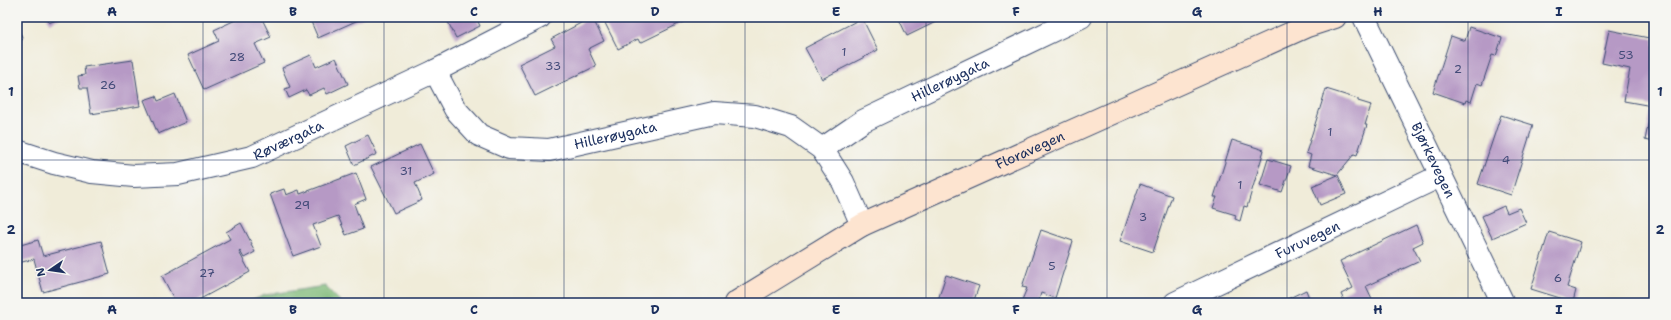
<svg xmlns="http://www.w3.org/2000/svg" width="1671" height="320" font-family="'Shantell Sans',sans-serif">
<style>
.forest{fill:#80ba79;stroke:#4e746c}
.building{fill:#b699c5}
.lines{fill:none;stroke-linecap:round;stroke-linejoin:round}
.street-casing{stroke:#3b4b70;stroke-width:24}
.secondary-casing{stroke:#3b4b70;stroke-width:24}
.street{stroke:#fff;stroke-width:22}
.secondary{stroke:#fde4d0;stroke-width:22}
.grid{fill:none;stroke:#1b2f5e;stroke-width:1;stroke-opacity:0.55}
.labels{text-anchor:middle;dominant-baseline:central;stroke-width:3;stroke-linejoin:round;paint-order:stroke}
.number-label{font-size:12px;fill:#424a78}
.street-label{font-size:14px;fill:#1b2f5e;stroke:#f6f6f2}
.neatline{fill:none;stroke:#1b2f5e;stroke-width:1.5}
.grid-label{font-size:13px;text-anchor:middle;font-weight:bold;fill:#1b2f5e}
</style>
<rect width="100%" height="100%" fill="#f6f6f2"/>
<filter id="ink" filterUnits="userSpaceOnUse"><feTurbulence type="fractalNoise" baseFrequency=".025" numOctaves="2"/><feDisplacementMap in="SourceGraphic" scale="8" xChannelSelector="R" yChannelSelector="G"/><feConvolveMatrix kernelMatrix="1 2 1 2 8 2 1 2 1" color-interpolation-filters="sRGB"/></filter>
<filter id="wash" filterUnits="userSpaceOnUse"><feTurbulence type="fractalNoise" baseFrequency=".012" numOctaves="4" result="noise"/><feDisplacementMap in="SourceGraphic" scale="16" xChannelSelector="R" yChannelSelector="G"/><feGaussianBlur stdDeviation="0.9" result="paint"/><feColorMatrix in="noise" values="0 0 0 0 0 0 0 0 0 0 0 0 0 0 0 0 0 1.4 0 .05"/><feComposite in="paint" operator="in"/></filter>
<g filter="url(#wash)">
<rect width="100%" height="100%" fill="#f0ecd9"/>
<!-- forest -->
<path class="forest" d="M325,286L342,303H246L265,295Z"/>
<g id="blocks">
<!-- building -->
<path class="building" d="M47,17H62L49,23Z
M242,17H261L271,37L255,44L264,63L204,90L188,55L219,41L214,30Z
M309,17H365L318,38Z
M453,17H476L480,26L456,38L447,20Z
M592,17L604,41L588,49L596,66L535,96L519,64L555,46L551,39Z
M612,17H693L640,43L638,39L618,49L604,21Z
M898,17H946L907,36Z
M862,18L878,50L822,79L805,48Z
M17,26L23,39L17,42Z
M1469,27L1502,38L1496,56L1492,55L1482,85L1477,83L1471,102L1466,100L1465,103L1433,92L1451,36L1465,41Z
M1609,30L1654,39V142L1645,140L1652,106L1624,101L1630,69L1602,63Z
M311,55L316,67L336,58L348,84L327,94L324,88L309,95L306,90L289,98L285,89L290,87L282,68Z
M133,60L140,106L91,114L87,88H80L78,76L85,75L84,67Z
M1326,89L1358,99V101L1371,105L1365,125H1367L1357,155L1354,154L1337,175L1308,166L1311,155L1306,153Z
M175,94L186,122L158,134L144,100L156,96L158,101Z
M1501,115L1533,125L1511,195L1478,184Z
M368,135L377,154L354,165L346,146Z
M1232,140L1264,150L1247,207L1244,206L1240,221L1235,219L1236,215L1213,208L1217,197H1214Z
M420,144L434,174L415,183L422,200L394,213L371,167Z
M1268,159L1291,166L1282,192L1260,185Z
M356,173L366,199L354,204L363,229L346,235L338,216L313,225L321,246L293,256L270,194L284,189L286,195L299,190L300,194Z
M1338,175L1346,194L1320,205L1312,186Z
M1140,184L1172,196L1153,252L1120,241Z
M1504,206L1507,213L1519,208L1526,223L1492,238L1482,216Z
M241,223L252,244L251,245L255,252L244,258L240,251L239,252L250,272L193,303H176L162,276L230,239L226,232Z
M1416,225L1423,242L1413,247L1420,261L1366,286L1374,303H1345L1341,294L1353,288L1340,261Z
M1041,230L1073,241L1055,298L1041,293L1038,303H1032L1022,300L1027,288L1022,287Z
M1549,232L1581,242L1567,287L1576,290L1573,302L1531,289Z
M38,240L43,256L101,241L110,274L43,292L34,259L18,263L17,259V246Z
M946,275L979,286L973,303H937Z
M1306,290L1311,303H1279Z"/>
</g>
</g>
<g filter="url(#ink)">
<use href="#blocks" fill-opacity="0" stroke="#3b4b70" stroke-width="1"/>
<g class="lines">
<!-- street casing -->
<g class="street-casing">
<g id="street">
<path id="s1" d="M1364,17L1503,303"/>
<path id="s2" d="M435,71L455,109L479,135L509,148L549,150L714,113L755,116L791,127L822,149L843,182L862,225"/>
<path id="s3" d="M822,149L863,121L1081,17"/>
<path id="s4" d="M17,151L54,163L92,172L134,176L178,174L252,157L435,71L540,17"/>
<path id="s5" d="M1175,303L1440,176"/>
</g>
</g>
<!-- secondary casing -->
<g class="secondary-casing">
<g id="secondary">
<path id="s6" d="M735,303L862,225L1307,26L1335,17"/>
</g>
</g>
<!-- street -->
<use href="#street" class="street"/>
<!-- secondary -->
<use href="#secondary" class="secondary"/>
</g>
</g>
<!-- grid -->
<path class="grid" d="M203,17V303M384,17V303M564,17V303M745,17V303M926,17V303M1107,17V303M1287,17V303M1468,17V303M17,160H1654"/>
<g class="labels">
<!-- number labels -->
<g class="number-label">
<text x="844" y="52">1</text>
<text x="1626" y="55">53</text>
<text x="237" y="57">28</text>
<text x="553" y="66">33</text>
<text x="1458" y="69">2</text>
<text x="108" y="85">26</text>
<text x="1330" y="132">1</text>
<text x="1506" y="160">4</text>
<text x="406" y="171">31</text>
<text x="1240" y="185">1</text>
<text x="302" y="205">29</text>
<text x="1143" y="217">3</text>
<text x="1052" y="266">5</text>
<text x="207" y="273">27</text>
<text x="1558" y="278">6</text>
</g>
<!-- street labels -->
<g class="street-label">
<text stroke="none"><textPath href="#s3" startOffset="146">Hillerøygata</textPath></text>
<text stroke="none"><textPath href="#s2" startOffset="219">Hillerøygata</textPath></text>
<text stroke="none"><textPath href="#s4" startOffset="280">Røværgata</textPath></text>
<text stroke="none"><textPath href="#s6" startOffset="333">Floravegen</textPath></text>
<text stroke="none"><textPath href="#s1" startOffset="159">Bjørkevegen</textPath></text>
<text stroke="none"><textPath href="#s5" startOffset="147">Furuvegen</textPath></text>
</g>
</g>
<!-- margin -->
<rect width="1671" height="320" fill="none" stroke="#f6f6f2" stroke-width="44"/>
<!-- north arrow -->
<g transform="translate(50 270) rotate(257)" stroke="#f6f6f2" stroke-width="3" paint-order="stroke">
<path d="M0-3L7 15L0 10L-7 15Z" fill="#1b2f5e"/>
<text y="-6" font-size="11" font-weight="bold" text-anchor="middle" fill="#1b2f5e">N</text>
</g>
<rect x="22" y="22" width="1627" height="276" class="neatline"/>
<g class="grid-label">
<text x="112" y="16">A</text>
<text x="293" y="16">B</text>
<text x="474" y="16">C</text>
<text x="655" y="16">D</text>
<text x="836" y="16">E</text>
<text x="1016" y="16">F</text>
<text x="1197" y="16">G</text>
<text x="1378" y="16">H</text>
<text x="1559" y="16">I</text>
<text x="11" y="96">1</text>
<text x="1660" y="96">1</text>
<text x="11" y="234">2</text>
<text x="1660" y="234">2</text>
<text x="112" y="314">A</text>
<text x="293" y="314">B</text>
<text x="474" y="314">C</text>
<text x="655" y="314">D</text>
<text x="836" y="314">E</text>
<text x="1016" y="314">F</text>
<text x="1197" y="314">G</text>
<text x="1378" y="314">H</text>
<text x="1559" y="314">I</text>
</g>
</svg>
